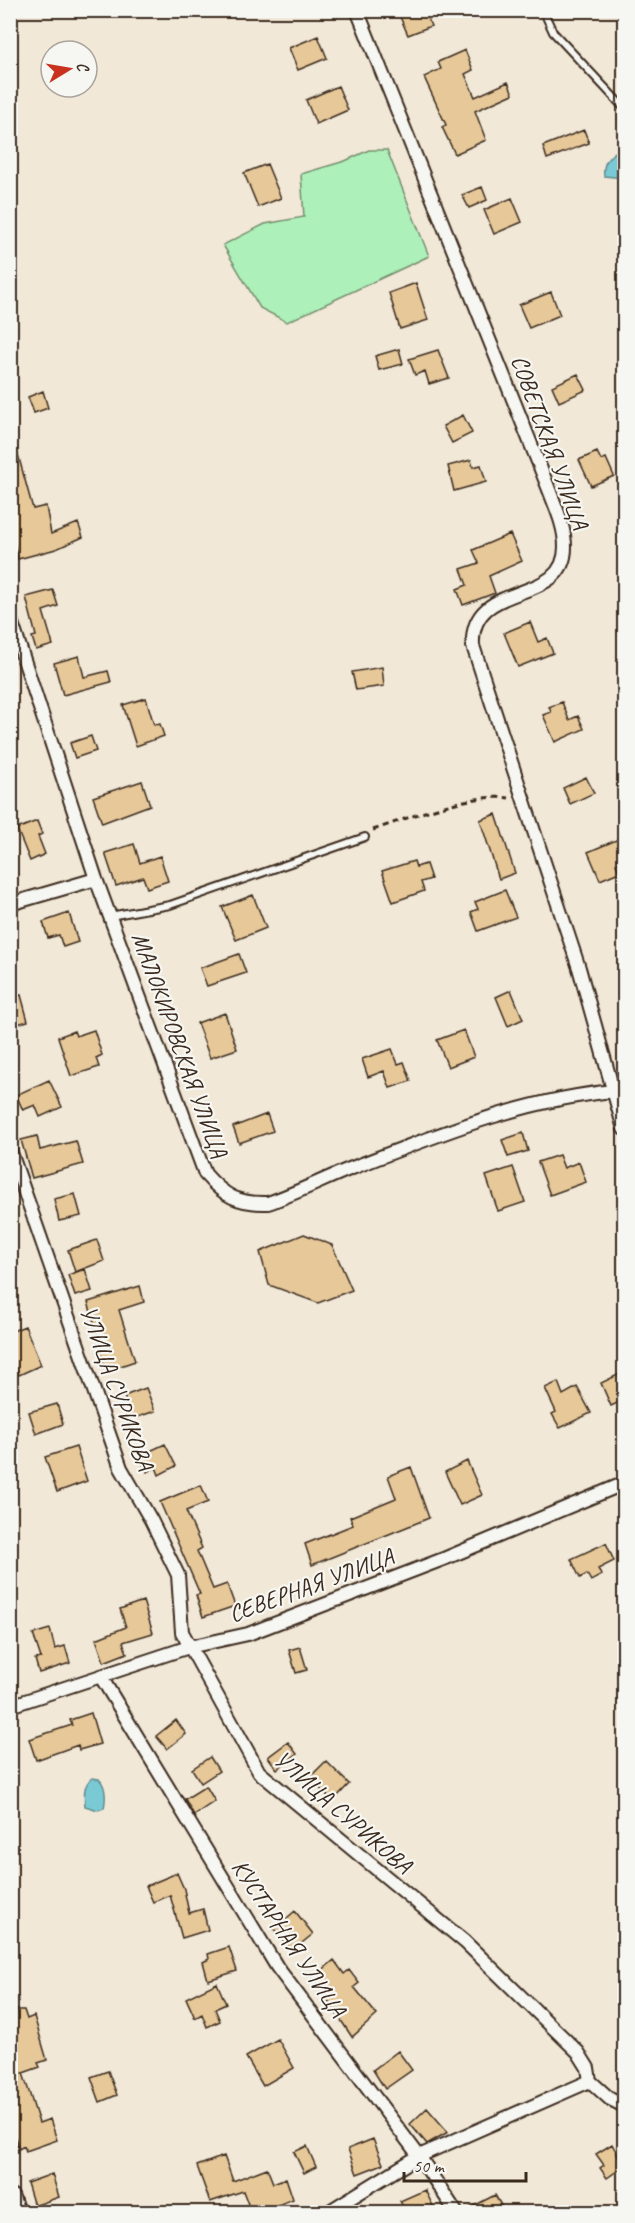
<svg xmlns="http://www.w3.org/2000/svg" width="635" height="2223" font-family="Caveat,sans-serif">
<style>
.green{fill:#adf0ba;stroke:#748d6c;stroke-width:1.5}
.water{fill:#7acad5;stroke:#618a8c;stroke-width:1.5}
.building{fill:#e6c899;stroke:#3b2a1e;stroke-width:1.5}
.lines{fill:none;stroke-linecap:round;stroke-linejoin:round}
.lane-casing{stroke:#3b2a1e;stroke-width:10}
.street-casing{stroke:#3b2a1e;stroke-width:16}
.secondary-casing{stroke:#3b2a1e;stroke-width:22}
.path{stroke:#3b2a1e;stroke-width:3;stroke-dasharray:6 4.5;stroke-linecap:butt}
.lane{stroke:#f6f6f2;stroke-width:6}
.street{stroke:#f6f6f2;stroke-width:12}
.secondary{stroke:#f6f6f2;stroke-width:18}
.labels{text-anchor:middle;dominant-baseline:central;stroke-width:4.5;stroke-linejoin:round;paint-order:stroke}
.street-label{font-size:24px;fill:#3b2a1e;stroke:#f6f6f2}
</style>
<rect width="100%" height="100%" fill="#f1e8d7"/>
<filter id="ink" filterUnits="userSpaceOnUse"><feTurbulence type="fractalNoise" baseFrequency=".0167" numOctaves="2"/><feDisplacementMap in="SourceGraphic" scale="12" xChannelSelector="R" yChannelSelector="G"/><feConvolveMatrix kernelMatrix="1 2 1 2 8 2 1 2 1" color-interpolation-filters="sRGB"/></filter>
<g filter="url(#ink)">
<!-- green -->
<path class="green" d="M369,150H387L429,256L287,322L260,308L223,245L265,224L304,217L301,174L345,161Z"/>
<!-- water -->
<path class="water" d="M624,148V178L604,176C602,162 611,153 624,148Z
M92,1778L99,1779C106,1786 106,1798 104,1808L98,1810L85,1806C84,1795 83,1785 92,1778Z"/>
<!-- building -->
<path class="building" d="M397,10H424L431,26L408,35Z
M318,36L327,58L298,70L289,48Z
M465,50L473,70L465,74L475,97L508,82L513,94L475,111L486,140L455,154L442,127L446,125L424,77L441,69L438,62Z
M338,86L348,110L316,124L306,100Z
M584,130L589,143L547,159L543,146Z
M267,164L281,198L258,207L244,173Z
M482,187L487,200L469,208L462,195Z
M512,198L522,222L494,234L484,210Z
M416,283L428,320L400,329L389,293Z
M551,292L560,315L529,328L519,305Z
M399,349L403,364L379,370L375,356Z
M438,350L449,378L429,384L425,371L415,375L409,359Z
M578,374L586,390L559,402L552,386Z
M43,391L48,408L34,413L28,397Z
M463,415L472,433L452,443L443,426Z
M10,440H14L33,509L46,506L51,534L78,523L83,537L56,549L18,559L10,524Z
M597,452L601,460L606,458L614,476L591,486L579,460Z
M471,460L473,467L481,465L486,482L454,491L448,466Z
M510,534L522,561L489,576L495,593L463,605L457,589L467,585L461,569L479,563L473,550Z
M53,590L58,606L43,611L53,645L36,650L32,637L36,636L26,597Z
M530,622L538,642L547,638L553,653L518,667L504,633Z
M79,656L84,677L108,671L111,682L63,695L54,663Z
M382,667L384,686L356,690L352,672Z
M146,698L154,725L160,724L164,736L136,746L123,705Z
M562,702L569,720L578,716L584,729L555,742L543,715L551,712L549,707Z
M91,736L96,751L75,758L70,743Z
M586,777L594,793L570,804L563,788Z
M142,781L150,805L102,823L93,797Z
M496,814L515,873L499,879L480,820Z
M37,821L42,834L38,836L45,854L30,861L17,829Z
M621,838L624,846V860L616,864L619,872L600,880L588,852Z
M134,844L140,863L160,856L168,881L147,888L143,877L116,886L105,853Z
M414,861L416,867L426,864L431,879L421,882L424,891L393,902L382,871Z
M505,890L516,917L478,931L471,912L478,909L475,902Z
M253,895L266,928L236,940L222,907Z
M69,913L78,942L63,947L59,935L48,938L43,922Z
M239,954L246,973L207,986L200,968Z
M511,990L523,1019L508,1026L496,997Z
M21,995L28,1021L10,1026V998Z
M225,1013L237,1049L210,1058L197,1023Z
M94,1030L102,1055L96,1058L99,1067L71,1076L58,1037L74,1031L76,1036Z
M464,1030L474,1057L448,1067L437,1040Z
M392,1049L398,1064L404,1062L411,1081L390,1088L384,1071L368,1077L362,1059Z
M49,1080L62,1107L40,1117L35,1105L23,1110L16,1095Z
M267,1114L273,1131L239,1143L233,1127Z
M523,1133L528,1151L508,1157L502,1140Z
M37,1136L40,1150L76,1141L83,1164L32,1178L21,1140Z
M559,1155L564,1168L579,1162L586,1182L550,1195L538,1162Z
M513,1167L525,1202L498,1211L486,1176Z
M75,1194L81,1216L59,1221L54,1199Z
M304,1234L332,1245L352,1290L318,1303L269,1285L260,1252Z
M97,1240L104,1261L75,1272L68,1250Z
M85,1269L92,1291L75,1296L68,1275Z
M140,1286L144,1302L119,1310L135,1361L106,1371L98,1346L101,1345L88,1302Z
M25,1326L41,1365L19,1375L10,1358V1332Z
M624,1372V1400L611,1406L601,1383Z
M558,1382L563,1395L577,1387L591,1413L560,1428L552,1414L556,1412L545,1388Z
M146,1388L155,1411L132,1419L124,1396Z
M57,1404L63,1424L36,1434L29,1412Z
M165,1444L176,1466L159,1475L156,1467L147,1472L139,1456Z
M76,1447L87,1481L57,1492L45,1457Z
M467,1461L482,1495L460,1505L445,1472Z
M411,1467L429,1518L312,1565L305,1544L353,1525L350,1517L396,1498L388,1476Z
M201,1485L208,1502L186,1511L202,1548L197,1551L213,1589L227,1584L235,1606L203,1617L196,1595L200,1594L160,1502Z
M606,1543L614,1561L598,1569L602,1575L591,1581L587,1574L580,1578L571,1559Z
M143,1601L153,1633L123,1642L127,1653L104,1662L96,1639L126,1627L120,1609Z
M50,1629L55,1649L65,1646L70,1663L39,1673L35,1659L41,1658L33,1634Z
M300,1647L307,1670L296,1673L289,1650Z
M91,1713L100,1744L79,1750L78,1745L36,1760L29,1739L72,1725L70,1720Z
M176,1720L186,1734L167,1749L156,1736Z
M288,1742L297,1754L277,1769L268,1757Z
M210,1757L219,1771L201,1783L192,1769Z
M326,1761L349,1784L333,1801L309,1778Z
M206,1786L215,1801L194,1815L185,1799Z
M177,1873L184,1889L189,1913L203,1909L208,1930L182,1938L170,1895L153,1902L146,1886Z
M295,1911L313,1934L292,1951L274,1929Z
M229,1947L237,1971L208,1980L203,1962L209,1959L208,1954Z
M334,1960L344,1974L349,1970L359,1983L354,1987L377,2015L352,2037L313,1978Z
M217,1983L226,2004L215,2009L220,2021L207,2027L202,2014L195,2018L186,1998Z
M10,2010H24L27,2019L34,2016L47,2060L38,2063L40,2067L23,2073L39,2123L50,2119L57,2140L26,2151L24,2146L19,2149L10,2123Z
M278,2039L294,2068L263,2086L246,2057Z
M398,2051L412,2070L385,2089L373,2070Z
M108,2071L117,2095L100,2102L91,2077Z
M427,2108L448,2132L427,2144L410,2124Z
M373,2139L383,2164L357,2174L348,2149Z
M612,2144L624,2166L607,2178L600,2168L604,2165L596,2154Z
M307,2146L316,2167L304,2173L294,2152Z
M224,2156L233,2181L267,2168L273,2183L286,2178L293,2199L260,2212H251L243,2191L210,2202L197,2166Z
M52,2174L59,2197L34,2206L27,2183Z
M425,2190L436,2212H406L400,2201Z
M495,2195L505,2212H464V2211Z"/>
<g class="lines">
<!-- lane casing -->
<g class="lane-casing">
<path id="lane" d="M543,10L553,32L624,108
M110,916L170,905L365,837"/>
</g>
<!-- street casing -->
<g class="street-casing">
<path id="street" d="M357,10C408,137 459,263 509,389C522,422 535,454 548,487C555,506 565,526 565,547C565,608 469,577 473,646L579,968L624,1129
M10,617L96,879L205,1174C224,1196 238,1204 268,1203C297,1193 324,1179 352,1168C437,1135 524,1099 615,1091
M10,904L96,879
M10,1150L121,1468L151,1520L178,1575L182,1632L259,1772L465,1942L578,2052L588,2068L590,2081
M101,1677L277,1967L419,2156L456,2212
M10,1706L189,1647L248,1634L446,1558L618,1486
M590,2081L610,2099L624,2106
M328,2212L419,2156L590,2081"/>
</g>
<!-- secondary casing -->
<g class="secondary-casing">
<path id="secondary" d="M10,2198L15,2212"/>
</g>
<!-- path -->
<path class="path" d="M373,830C412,817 467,793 509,798"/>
<!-- lane -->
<use href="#lane" class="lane"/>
<!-- street -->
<use href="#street" class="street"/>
<!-- secondary -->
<use href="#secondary" class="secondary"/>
</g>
</g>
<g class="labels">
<!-- street labels -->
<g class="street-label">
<text transform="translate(550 442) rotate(70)">СОВЕТСКАЯ УЛИЦА</text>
<text transform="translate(180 1045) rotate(70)">МАЛОКИРОВСКАЯ УЛИЦА</text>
<text transform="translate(117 1388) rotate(70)">УЛИЦА СУРИКОВА</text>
<text transform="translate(311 1585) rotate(-20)">СЕВЕРНАЯ УЛИЦА</text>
<text transform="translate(343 1812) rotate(41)">УЛИЦА СУРИКОВА</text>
<text transform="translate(289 1938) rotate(56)">КУСТАРНАЯ УЛИЦА</text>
</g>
</g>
<!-- margin -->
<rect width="635" height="2223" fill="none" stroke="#f6f6f2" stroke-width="36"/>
<rect x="18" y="18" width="599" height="2187" fill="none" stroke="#3b2a1e" stroke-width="2" filter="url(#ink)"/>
<!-- north arrow -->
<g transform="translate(69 69) rotate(79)"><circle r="28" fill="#f6f6f2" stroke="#aba49d" stroke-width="1.5"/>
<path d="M0-4.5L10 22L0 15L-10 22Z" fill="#c8321e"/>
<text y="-9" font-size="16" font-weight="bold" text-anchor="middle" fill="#3b2a1e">С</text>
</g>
<!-- scale -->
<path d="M404 2172v9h122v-9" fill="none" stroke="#3b2a1e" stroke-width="3"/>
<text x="413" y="2172" font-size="18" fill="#3b2a1e" stroke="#f6f6f2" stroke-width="4.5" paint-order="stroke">50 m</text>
</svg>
